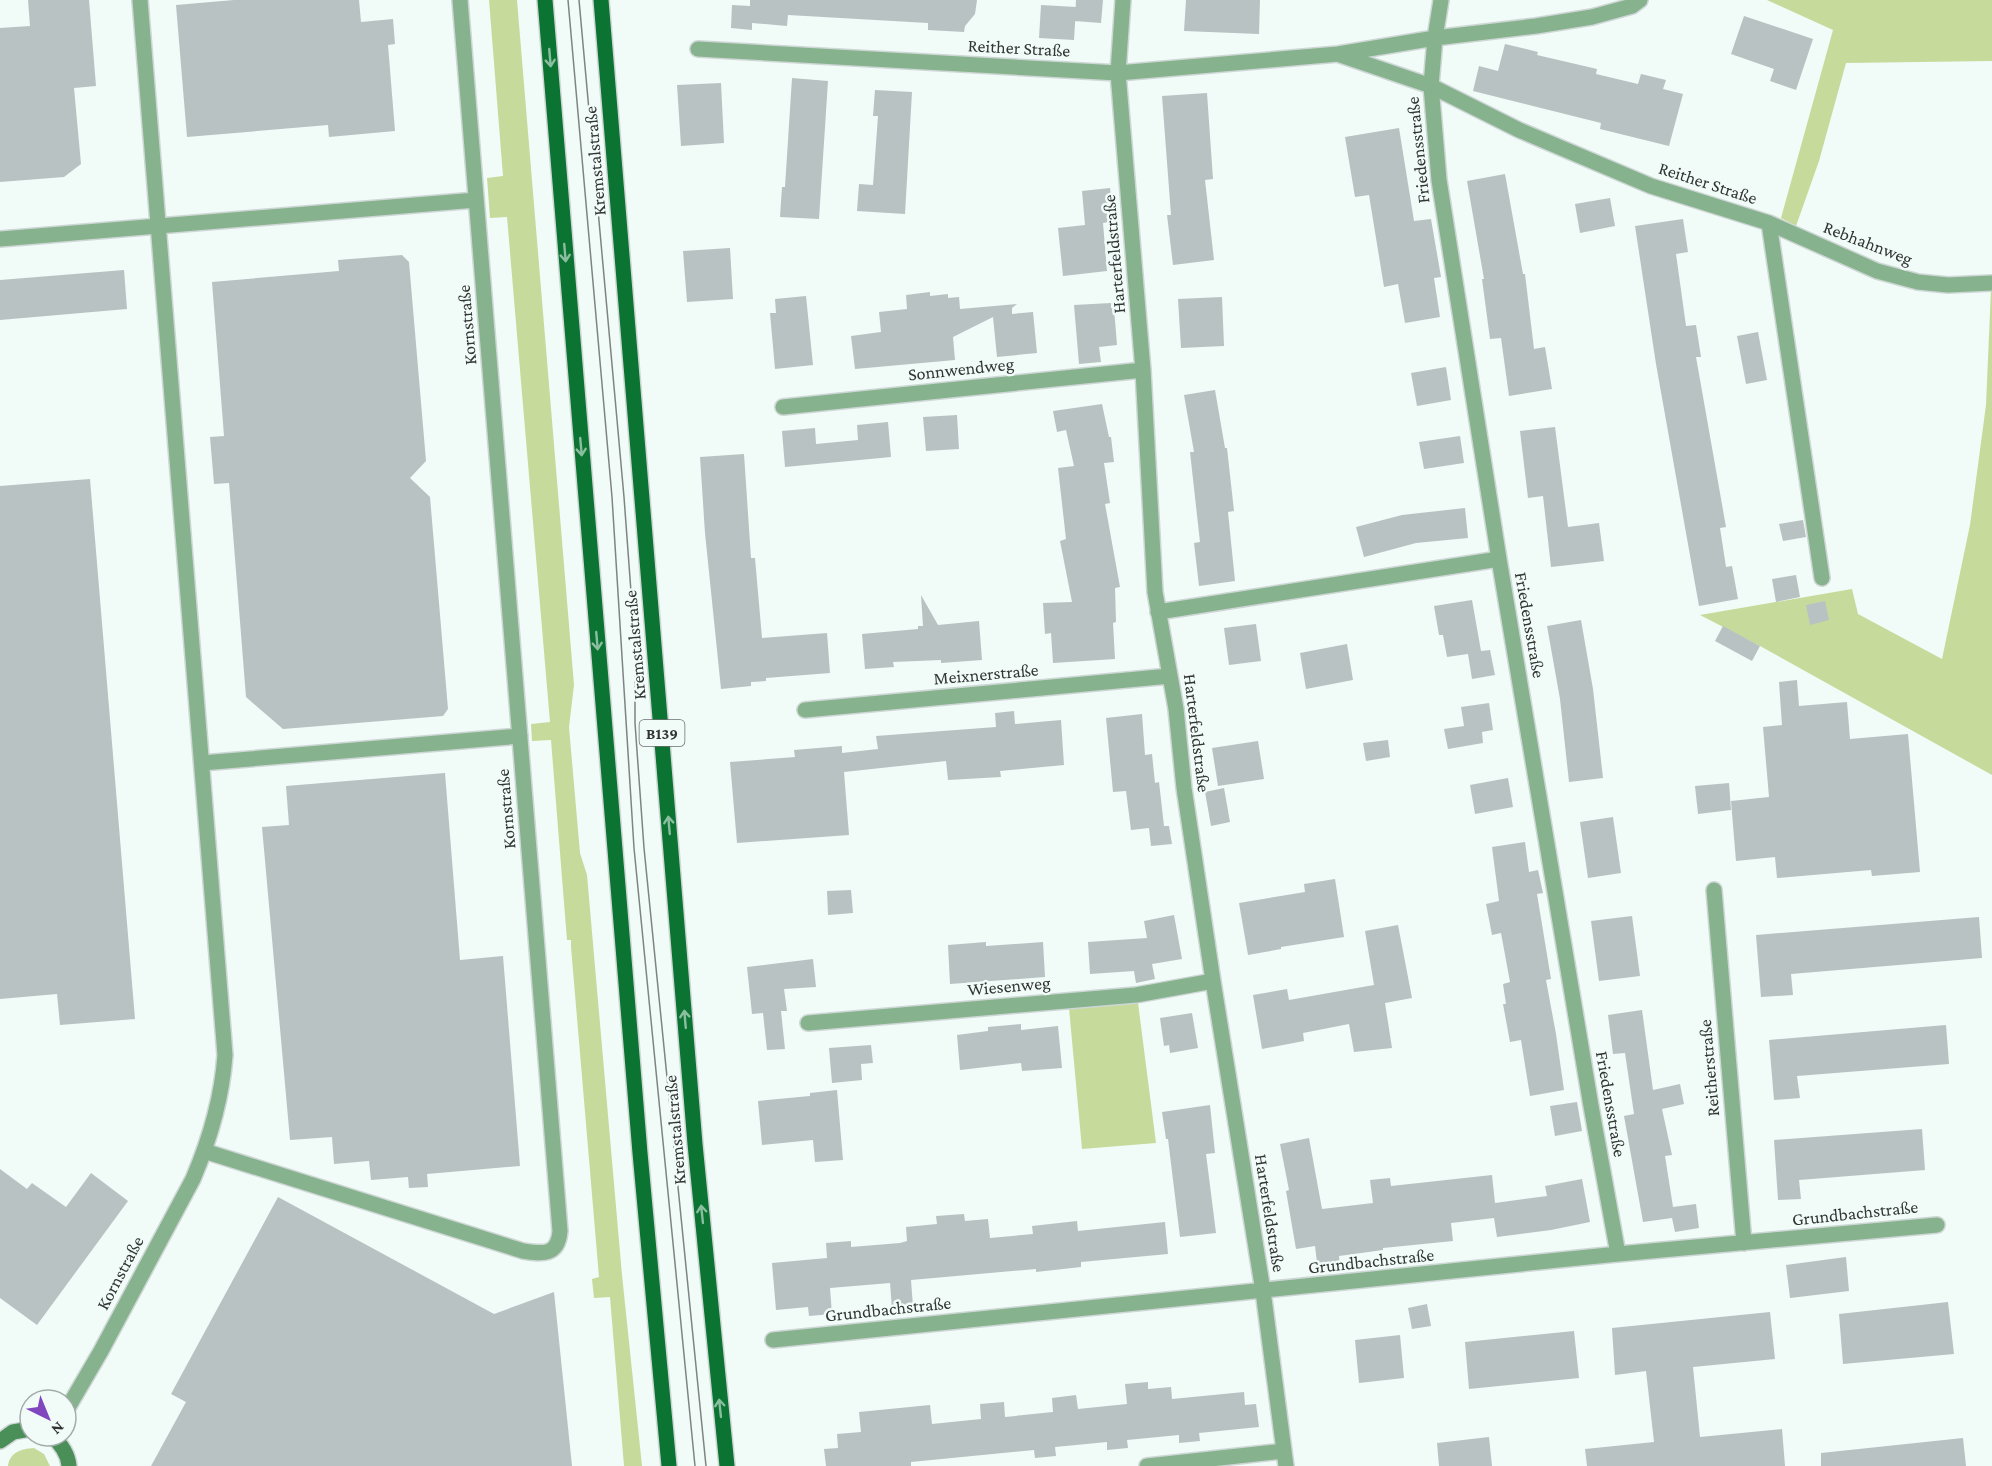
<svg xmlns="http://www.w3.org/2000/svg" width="1992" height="1466" font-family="'Crimson Pro',serif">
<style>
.green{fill:#c6db9b}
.building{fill:#b8c2c2}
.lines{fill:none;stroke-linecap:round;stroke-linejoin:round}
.street-casing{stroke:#ced7d5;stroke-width:18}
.secondary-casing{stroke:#ced7d5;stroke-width:18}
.primary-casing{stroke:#ced7d5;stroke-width:18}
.street{stroke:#86b28d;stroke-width:15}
.secondary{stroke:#4a8e58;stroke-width:15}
.primary{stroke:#0b7432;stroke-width:15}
.tram{stroke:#7e8482;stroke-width:1.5}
.oneway{stroke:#8abe9f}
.labels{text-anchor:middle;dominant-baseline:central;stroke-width:5;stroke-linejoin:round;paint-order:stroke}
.shield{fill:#f1fbf8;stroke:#6b706f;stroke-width:1.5}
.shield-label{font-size:16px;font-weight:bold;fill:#313534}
.street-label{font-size:18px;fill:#313534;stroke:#f1fbf8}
</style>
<rect width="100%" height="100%" fill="#f1fbf8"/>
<!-- green -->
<path class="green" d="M489,0H517L574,685L569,727L580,853L587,875L622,1275L642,1466H624L610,1297L594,1298L592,1279L599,1277L571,947V940H567L551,740L532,741L531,724L550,722L507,217L490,218L487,178L503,176Z
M1767,0H1992V61L1846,63L1819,161L1796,226L1781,218L1833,30Z
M1991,289H1992V775L1760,646L1700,615L1852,589L1858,614L1942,659L1970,525L1986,405Z
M1138,1003L1156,1143L1082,1149L1069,1008Z
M34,1448L44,1454L50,1466H8C10,1452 21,1449 34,1448Z"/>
<!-- building -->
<path class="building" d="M28,0H89L96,86L74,88L81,164L64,177L0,182V28L30,26Z
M234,0H359L361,22L393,19L395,44L388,45L395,131L329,137L328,125L187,137L176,5Z
M750,0H977L975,14L965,26L964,32L928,30V23L788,15L787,26L752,23V30L731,28L732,5L750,6Z
M1076,0H1103L1101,23L1075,21Z
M1186,0H1260L1259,34L1184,31Z
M1041,5L1076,7L1074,40L1039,38Z
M1744,16L1813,39L1796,90L1770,81L1774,69L1731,54Z
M1505,44L1538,52L1537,55L1597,69L1596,74L1638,84L1641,74L1666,80L1663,89L1683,94L1669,146L1600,129L1601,123L1473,91L1479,66L1498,71Z
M792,78L828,81L819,219L780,217L782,187H785Z
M721,83L724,143L681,146L677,85Z
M875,90L912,92L905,214L857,211L859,184L873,185L878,116H873Z
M1207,93L1213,179L1205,180L1214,260L1173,265L1167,215H1171L1162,96Z
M1399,128L1414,221L1431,219L1441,277L1434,278L1440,317L1405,323L1398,284L1384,287L1369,195L1355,197L1345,137Z
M1505,174L1523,274H1525L1534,349L1545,347L1552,389L1509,396L1501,338L1490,339L1482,279H1484L1467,181Z
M1110,188L1114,221L1103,223L1107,271L1063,276L1058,228L1085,225L1082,191Z
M1610,198L1615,226L1580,233L1575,204Z
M1683,219L1688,252L1676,254L1686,326L1696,325L1701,357H1696L1726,527L1720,528L1726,567L1732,566L1738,599L1699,606L1656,364L1635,226Z
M730,248L733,299L687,302L683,251Z
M402,255L409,262L426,461L410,478L430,497L448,709L443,716L283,729L246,697L229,483L214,484L210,437L224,436L212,282L339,271L338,260Z
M124,270L127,309L0,320V280Z
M930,292V296L948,294V298L959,297L960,309L1017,304L1012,308V314L1033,312L1037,353L997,357L993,317L953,337L955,360L855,369L851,336L881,332L879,312L907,309L906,295Z
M806,296L813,365L775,369L770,313H776L775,299Z
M1222,297L1224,346L1181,348L1178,299Z
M1111,303V308H1114L1117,345L1099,347L1101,362L1079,364L1074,305Z
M1758,332L1767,380L1746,384L1737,336Z
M1446,367L1451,400L1417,406L1411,373Z
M1215,390L1225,448H1227L1234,511L1228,512L1235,581L1199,586L1194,543L1200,542L1190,452H1194L1184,395Z
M1102,404L1109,437H1111L1114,462L1104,463L1110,503L1105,504L1120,587L1115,588L1116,622L1113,623L1115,659L1053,663L1051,633L1045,634L1043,603L1072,602L1060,541L1066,539L1058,468L1074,466L1066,430L1057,432L1053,411Z
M957,415L959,449L926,451L923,417Z
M888,422L891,457L785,467L782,431L815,428L816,444L858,440L857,425Z
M1555,427L1568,527L1599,523L1604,561L1551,567L1543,496L1528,498L1520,431Z
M1460,436L1464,463L1424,469L1419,442Z
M744,454L751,558H755L762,638L827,633L830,673L766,678V681L751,682V686L721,689L705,533L700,457Z
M90,479L135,1019L60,1025L57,994L0,999V486Z
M1465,508L1468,538L1416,543L1364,557L1356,527L1402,515Z
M1803,520L1806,537L1783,541L1779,524Z
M1796,575L1800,597L1776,602L1772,579Z
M921,595L938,625L979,621L982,660L941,663V660L893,662L894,667L865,669L862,634L918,629V626H923Z
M1472,600L1481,651L1490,650L1495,675L1472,679L1468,654L1447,657L1443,635H1439L1434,606Z
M1825,601L1829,620L1810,625L1806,605Z
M1581,620L1593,689L1603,778L1569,782L1560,699L1547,626Z
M1256,624L1261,661L1229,665L1224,628Z
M1723,626L1760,646L1752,661L1715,641Z
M1347,644L1353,680L1306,689L1300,653Z
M1797,680L1799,706L1847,702L1850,739L1908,734L1920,872L1872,876L1871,870L1777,878L1775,857L1736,861L1731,801L1769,797L1763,727L1782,725L1779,682Z
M1489,703L1493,730L1482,732L1483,743L1448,749L1444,729L1464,726L1461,707Z
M1014,711L1015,724L1061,720L1064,765L1000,771L1001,777L948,780L946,761L844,772L849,835L737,843L730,762L795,757L794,750L842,746V753L878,749L876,736L996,727L995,713Z
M1142,714L1145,755L1152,754L1155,783L1159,782L1164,826H1162H1169L1172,844L1151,846L1149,828L1131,830L1126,791L1113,792L1106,718Z
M1388,740L1390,757L1366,761L1363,743Z
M1258,741L1264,779L1218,786L1212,748Z
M445,773L460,960L503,956L520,1166L427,1174L428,1187L409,1188L408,1177L371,1180L369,1161L334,1164L332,1137L290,1140L262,827L289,825L286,786Z
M1508,778L1513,807L1475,814L1470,785Z
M1729,783L1731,810L1698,814L1695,786Z
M1224,788L1230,822L1211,826L1205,792Z
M1613,817L1621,873L1588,878L1580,822Z
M1525,842L1529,872L1538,870L1543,893L1537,894L1551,979L1546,980L1556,1034L1564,1090L1530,1096L1521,1040L1510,1042L1503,1004H1506L1503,984L1510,982L1501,933L1492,935L1486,904L1499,901L1492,847Z
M1335,879L1344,937L1281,947V949L1248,955L1239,903L1305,892L1304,884Z
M851,890L853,913L828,915L827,891Z
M1174,915L1182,959L1152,964L1155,979L1136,983L1134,971L1090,974L1088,942L1147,938L1144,921Z
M1632,916L1640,976L1599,981L1591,921Z
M1979,917L1982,958L1791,974L1793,995L1761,997L1756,935Z
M1398,925L1412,998L1385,1003L1392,1048L1354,1052L1349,1024L1303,1033L1304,1041L1262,1049L1253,995L1287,989L1289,1000L1374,985L1365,931Z
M986,942V946L1043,942L1045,977L950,984L948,945Z
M813,959L816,987L784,989L787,1011H781L785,1049L767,1050L763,1013L752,1014L747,967Z
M1642,1010L1653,1090L1680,1084L1684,1104L1662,1109L1672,1155L1665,1156L1673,1207L1696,1204L1699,1228L1675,1232L1672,1218L1643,1222L1624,1116L1634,1114L1625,1053L1613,1054L1608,1015Z
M1192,1013L1198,1048L1170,1053L1169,1045L1164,1046L1160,1018Z
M1021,1024V1030L1058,1026L1062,1068L1022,1071L1021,1063L960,1070L957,1035L988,1031V1027Z
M1946,1025L1949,1064L1797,1076L1800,1098L1774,1100L1769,1040Z
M871,1045L873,1063L861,1064L862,1080L832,1083L829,1048Z
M837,1090L843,1160L815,1162L813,1140L762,1145L758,1101L810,1096V1093Z
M1577,1102L1582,1131L1555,1136L1550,1106Z
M1210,1105L1215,1153L1206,1154L1216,1233L1180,1237L1168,1139H1166L1162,1112Z
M1922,1129L1925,1170L1799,1180L1801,1199L1778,1200L1774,1140Z
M1309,1138L1322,1209L1373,1203L1370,1180L1390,1178L1391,1186L1492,1175L1495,1203L1547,1196L1545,1186L1582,1179L1590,1222L1551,1230L1497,1237L1494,1218L1451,1223L1453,1241L1383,1248V1250L1339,1256L1340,1268L1318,1271L1315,1246L1296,1249L1286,1191L1289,1190L1280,1144Z
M0,1169L27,1189L32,1183L66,1207L91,1173L128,1201L37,1325L0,1298Z
M278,1197L494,1314L554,1292L572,1466H151L186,1402L171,1394Z
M964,1214L965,1221L988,1219L990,1238L1033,1234L1032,1226L1077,1221L1078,1231L1165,1222L1168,1254L1081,1262V1267L1036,1272V1269L911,1280L913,1307L892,1309L890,1283L830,1288L832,1314L809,1316L808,1307L776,1310L772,1263L827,1258L826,1243L851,1241V1247L900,1243L907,1241L906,1227L937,1224L936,1216Z
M1846,1257L1849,1291L1790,1298L1786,1265Z
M1948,1302L1954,1354L1843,1364L1839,1314Z
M1427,1304L1431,1326L1412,1329L1408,1308Z
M1770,1312L1775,1359L1693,1367L1700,1437L1782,1429L1785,1466H1587L1585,1449L1654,1442L1646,1371L1615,1375L1612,1328Z
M1574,1331L1579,1378L1469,1389L1465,1342Z
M1400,1335L1404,1378L1359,1383L1355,1340Z
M1148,1382V1389L1171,1387L1172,1399L1244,1392L1245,1405L1256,1404L1259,1427L1199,1433L1200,1441L1179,1443V1435L1127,1440L1128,1448L1117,1449L1107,1450V1442L1055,1447L1056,1456L1045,1457L1035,1458L1034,1450L911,1462V1466H826L824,1449L838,1448L837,1434L861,1432L859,1412L930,1405L932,1424L981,1419L980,1404L1004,1402L1005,1417L1053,1412L1052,1398L1076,1395L1078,1409L1127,1404L1125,1384Z
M1489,1437L1492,1466H1439L1437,1443Z
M1963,1438L1966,1466H1821V1453Z"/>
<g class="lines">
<!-- street casing -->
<g class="street-casing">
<path id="street" d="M1123,0L1118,73L1143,370L1155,592L1176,709L1184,788L1213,981L1263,1291L1286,1466
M1441,0L1435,38L1431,86L1439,180L1499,559L1591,1106L1618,1254
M698,49L1118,73L1338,54L1435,38L1536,26L1592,17L1632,6L1640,0
M1340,55L1431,86L1519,130L1651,186L1769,223L1877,271L1918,282L1948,285L1992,283
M1769,223L1822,578
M0,239L476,200
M783,407L1143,370
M1158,612L1499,559
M805,710L1170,676
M202,763L520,736
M1714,890L1744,1243
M808,1023L1136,995L1213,981
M204,1151L523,1251C543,1254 558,1256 560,1231L460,0
M773,1340L1618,1254L1937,1225
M66,1411L101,1351L193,1179C210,1139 222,1098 225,1055L140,0
M1147,1466L1284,1451"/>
</g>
<!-- secondary casing -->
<g class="secondary-casing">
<path id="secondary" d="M52,1436C61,1444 68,1454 69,1466
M0,1441L13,1432L30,1429"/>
</g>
<!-- primary casing -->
<g class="primary-casing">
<path id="primary" d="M545,0L640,1153L669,1466
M601,0L695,1144L727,1466"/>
</g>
<!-- street -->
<use href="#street" class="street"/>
<!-- secondary -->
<use href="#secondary" class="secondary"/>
<!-- primary -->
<use href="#primary" class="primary"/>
<!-- tram -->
<path class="tram" d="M568,0L612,497L634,848L695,1466
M579,0L624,497L635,646V723L644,848L706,1466"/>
</g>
<!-- one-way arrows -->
<defs><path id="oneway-shaft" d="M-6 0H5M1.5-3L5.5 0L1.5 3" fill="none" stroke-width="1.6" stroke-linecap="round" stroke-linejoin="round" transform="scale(1.5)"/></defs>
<g class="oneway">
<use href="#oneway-shaft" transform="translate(550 58) rotate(85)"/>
<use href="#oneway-shaft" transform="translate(565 253) rotate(85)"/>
<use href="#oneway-shaft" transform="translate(581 447) rotate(85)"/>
<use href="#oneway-shaft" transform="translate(597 641) rotate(85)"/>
<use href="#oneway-shaft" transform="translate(669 825) rotate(-95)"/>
<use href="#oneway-shaft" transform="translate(685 1019) rotate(-95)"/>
<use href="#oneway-shaft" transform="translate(702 1214) rotate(-96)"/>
<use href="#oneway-shaft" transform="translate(720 1408) rotate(-96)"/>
</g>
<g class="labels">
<!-- shield labels -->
<rect class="shield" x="639.5" y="720" width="45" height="26" rx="4.5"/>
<g class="shield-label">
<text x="662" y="733">B139</text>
</g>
<!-- street labels -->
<g class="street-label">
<text transform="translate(1019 48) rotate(3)">Reither Straße</text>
<text transform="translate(1418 150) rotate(-96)">Friedensstraße</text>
<text transform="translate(595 161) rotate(-95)">Kremstalstraße</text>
<text transform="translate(1708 183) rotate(18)">Reither Straße</text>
<text transform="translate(1868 243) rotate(21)">Rebhahnweg</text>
<text transform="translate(1114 254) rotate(-95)">Harterfeldstraße</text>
<text transform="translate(467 325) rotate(-95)">Kornstraße</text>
<text transform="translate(961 369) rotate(-6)">Sonnwendweg</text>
<text transform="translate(1530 625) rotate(80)">Friedensstraße</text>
<text transform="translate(635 645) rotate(-95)">Kremstalstraße</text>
<text transform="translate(986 674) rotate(-5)">Meixnerstraße</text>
<text transform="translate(1197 733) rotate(83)">Harterfeldstraße</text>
<text transform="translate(506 809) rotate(-95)">Kornstraße</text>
<text transform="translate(1009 986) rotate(-5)">Wiesenweg</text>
<text transform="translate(1709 1068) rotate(-95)">Reitherstraße</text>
<text transform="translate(1611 1104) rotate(80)">Friedensstraße</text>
<text transform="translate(675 1130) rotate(-95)">Kremstalstraße</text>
<text transform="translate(1270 1213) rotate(81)">Harterfeldstraße</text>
<text transform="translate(1855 1213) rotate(-6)">Grundbachstraße</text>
<text transform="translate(1371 1261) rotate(-6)">Grundbachstraße</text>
<text transform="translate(120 1273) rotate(-62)">Kornstraße</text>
<text transform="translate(888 1309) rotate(-6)">Grundbachstraße</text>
</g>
</g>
<!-- north arrow -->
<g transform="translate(48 1418) rotate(137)"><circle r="28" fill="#f1fbf8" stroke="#a4acaa" stroke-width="1.5"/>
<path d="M0-4.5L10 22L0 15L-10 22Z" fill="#8047be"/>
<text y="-9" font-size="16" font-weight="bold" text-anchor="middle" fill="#313534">N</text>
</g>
</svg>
